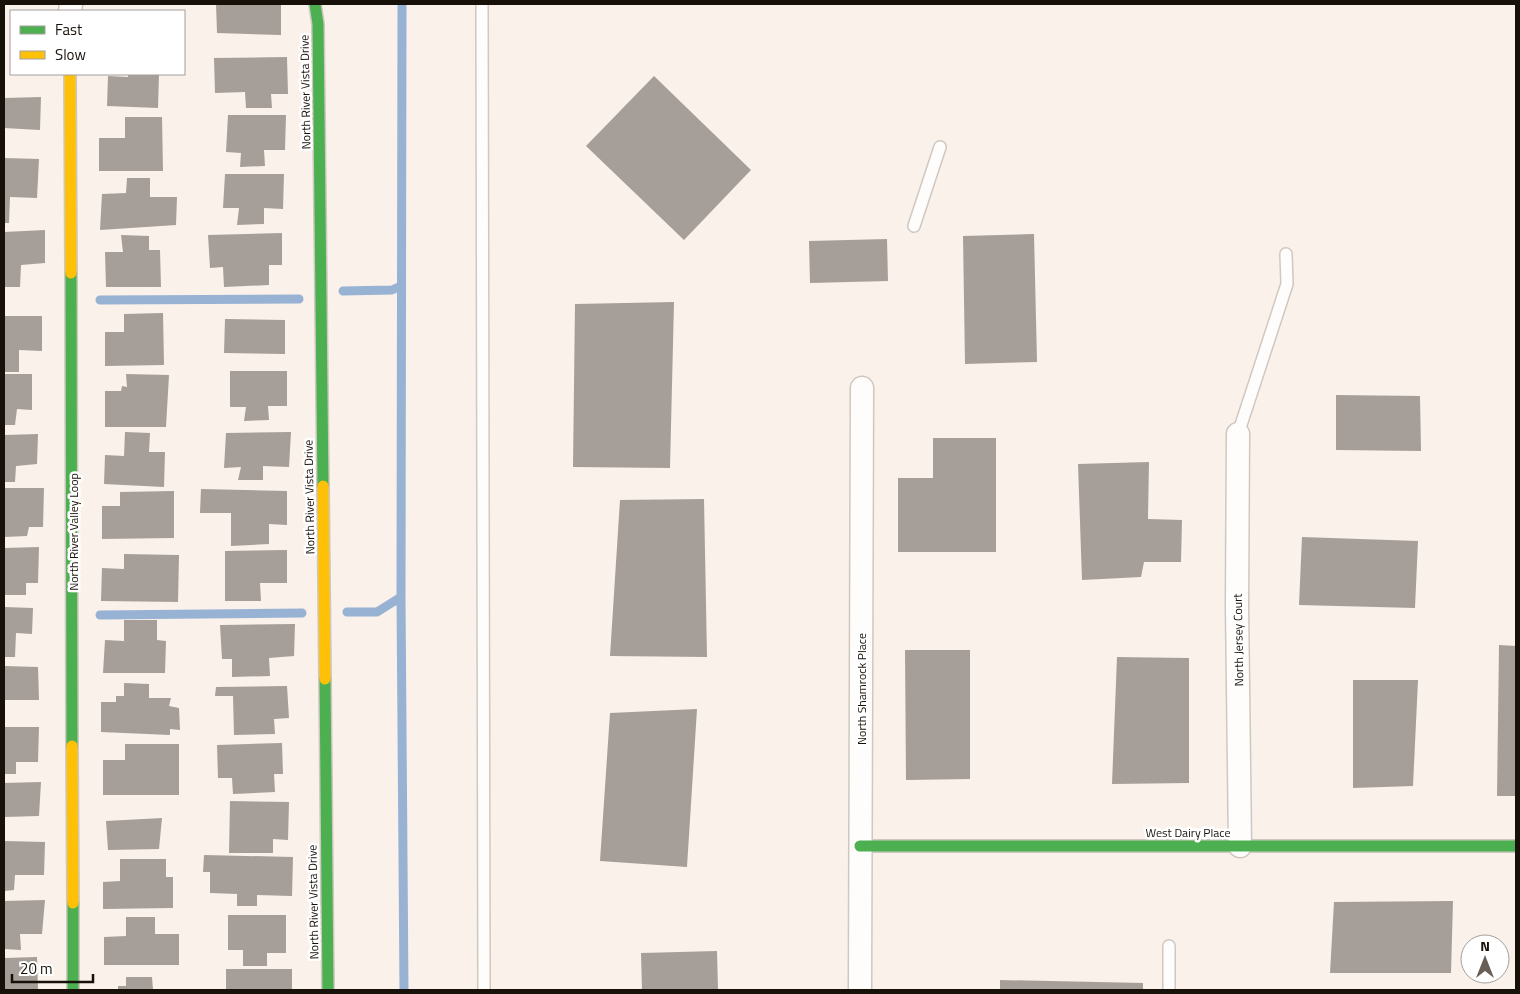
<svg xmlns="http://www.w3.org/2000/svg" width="1520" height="994" font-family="'Titillium Web',sans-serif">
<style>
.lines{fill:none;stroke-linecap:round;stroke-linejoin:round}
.stream{stroke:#98b2d4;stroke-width:9}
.building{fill:#a69e99}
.lane-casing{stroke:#cfc8c1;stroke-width:14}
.street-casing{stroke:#cfc8c1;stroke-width:25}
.fast-casing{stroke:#cfc8c1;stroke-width:14}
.slow-casing{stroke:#cfc8c1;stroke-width:14}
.lane{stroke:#fefdfc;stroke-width:11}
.street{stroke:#fefdfc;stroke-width:22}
.fast{stroke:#4caf50;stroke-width:11}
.slow{stroke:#ffc107;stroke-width:11}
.labels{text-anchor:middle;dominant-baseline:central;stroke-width:5;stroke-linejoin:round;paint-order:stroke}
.street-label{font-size:12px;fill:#181109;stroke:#fff}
</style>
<rect width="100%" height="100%" fill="#f9f1ea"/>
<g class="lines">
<!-- stream -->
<path class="stream" d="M402,4L401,597L404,990
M343,291L392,290L401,286
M100,300L299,299
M347,612H377L401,597
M100,615L302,613"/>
</g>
<!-- building -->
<path class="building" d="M216,4H281V35L217,33Z
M287,57L288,94H271L272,108H246L245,92L215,93L214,58Z
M128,74H159L158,108L107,106L108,76L128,77Z
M654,76L751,170L684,240L586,146Z
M41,97L40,130L4,128V98Z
M228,115H286L285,150H264L265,166L240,167L241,153L226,152Z
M125,117H162L163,171H99V138H125Z
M4,158L39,159L37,198L10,197L9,223H4Z
M225,174H284L283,209L264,208V224L237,225L239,208H223Z
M127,178H150V197H177L176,225L100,230L102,194L126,193Z
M45,230V263L21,265L20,287H4V232Z
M282,233V265H269V285L224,287L223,267L210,268L208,235Z
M1034,234L1037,362L965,364L963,236Z
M121,235L149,236V250H160L161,287H106L105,252H123Z
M887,239L888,281L810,283L809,241Z
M674,302L670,468L573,467L575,304Z
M163,313L164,365L105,366V332H124V314Z
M4,316H42V351L19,350V372H4Z
M225,319L285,320V354L224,353Z
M230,371H287V406H268L269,420L244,421L246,407H230Z
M4,374H32V410L17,409L15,425H4Z
M126,374L169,375L166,427H105V391H121L122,386L127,387Z
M1336,395L1420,396L1421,451L1336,450Z
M125,432L150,433L149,452H165L164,487L104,484L105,455L124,456Z
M291,432L289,467L263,466V480H238L241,467L224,468L226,433Z
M38,434L37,464L16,466L15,482H4V435Z
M933,438H996V552H898V478H933Z
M1149,462L1148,519L1182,520L1181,562H1144L1141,577L1082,580L1078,464Z
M4,488H44L43,527H29L27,536L4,537Z
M201,489L287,491V525L269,524V544L231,546V513H200Z
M174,491V538L102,539V506H120V492Z
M704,499L707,657L610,656L620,500Z
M1302,537L1418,541L1415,608L1299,605Z
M39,547L38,583H26V595H4V548Z
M287,550V583H260L261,601H225V551Z
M124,554L179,555L178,602L101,601L102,568L124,569Z
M4,607L33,608L32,634L16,633L15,657H4Z
M124,620H157V640L166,641L165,673H103L105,640L124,641Z
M295,624L294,656L269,658L270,676L232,677V659H222L220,625Z
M1499,645L1516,646V796H1497Z
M905,650H970V779L906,780Z
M1117,657L1189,658V783L1112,784Z
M4,666L38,667L39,700H4Z
M1353,680H1418L1413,786L1353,788Z
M124,683L149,684V698H171L169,706L179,708L180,730L170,729V735L101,732V702H116V696H124Z
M287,686L289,718L274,719L275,734L234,735L233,696H215L216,687Z
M697,709L687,867L600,861L610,713Z
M4,727H39L38,762H16V774H4Z
M282,743L283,774H274L275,792L233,794L232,778H218L217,745Z
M125,744H179V795H103V760H125Z
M41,782L39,816L4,817V783Z
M230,801L289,802L288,840L273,839V853H229Z
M162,818L159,849L108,850L106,821Z
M4,841L45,842L44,875H15L14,890L4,891Z
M204,855L293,857L292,896L257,895V906H237V894L210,893V872H203Z
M120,859H166V877H173V908L103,909V882L120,881Z
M45,900L42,934H20L21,950L4,949V901Z
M1453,901L1451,973H1330L1334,902Z
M228,915H286V953H267V966H243V950H228Z
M126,917H155V934H179V965H104V937L126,936Z
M717,951L718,990H642L641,953Z
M37,957L38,990H4V958Z
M226,969H292V990H226Z
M126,977H152L153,990H118V986H126Z
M1000,980L1143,983V990H1000Z"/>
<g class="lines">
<!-- lane casing -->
<g class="lane-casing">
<path id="lane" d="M482,4L484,990
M914,226L940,147
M1238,434L1287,284L1286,254
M1169,990V946"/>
</g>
<!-- street casing -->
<g class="street-casing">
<path id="street" d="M70,11L71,4
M1238,434L1237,605L1240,846
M860,990L862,388"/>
</g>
<!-- fast casing -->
<g class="fast-casing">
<path id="fast" d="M315,4L318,24L323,486
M71,273L72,746
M325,679L328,990
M860,846H1516
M73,903V990"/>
</g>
<!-- slow casing -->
<g class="slow-casing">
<path id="slow" d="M70,74L71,273
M323,486L325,679
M72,746L73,903"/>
</g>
<!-- lane -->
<use href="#lane" class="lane"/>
<!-- street -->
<use href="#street" class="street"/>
<!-- fast -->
<use href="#fast" class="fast"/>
<!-- slow -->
<use href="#slow" class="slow"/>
</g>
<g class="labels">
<!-- street labels -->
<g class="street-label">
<text transform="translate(305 92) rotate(-91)">North River Vista Drive</text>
<text transform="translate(309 497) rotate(-91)">North River Vista Drive</text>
<text transform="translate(73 532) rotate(-90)">North River Valley Loop</text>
<text transform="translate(1238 640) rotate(-91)">North Jersey Court</text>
<text transform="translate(861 689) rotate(-90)">North Shamrock Place</text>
<text x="1188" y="832">West Dairy Place</text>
<text transform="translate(313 902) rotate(-91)">North River Vista Drive</text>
</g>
</g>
<!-- border -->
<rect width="1520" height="994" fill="none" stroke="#181109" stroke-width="10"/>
<!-- legend -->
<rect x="10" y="10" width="175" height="65" fill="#ffffff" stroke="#a3a09d"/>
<rect x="20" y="26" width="25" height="8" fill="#4caf50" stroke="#a3a09d"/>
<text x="55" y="35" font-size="15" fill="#181109">Fast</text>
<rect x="20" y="51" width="25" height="8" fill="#ffc107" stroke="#a3a09d"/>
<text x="55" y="60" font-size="15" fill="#181109">Slow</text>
<!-- north arrow -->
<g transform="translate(1485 959)"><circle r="24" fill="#ffffff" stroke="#a3a09d"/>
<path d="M0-4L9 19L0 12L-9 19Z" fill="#675f58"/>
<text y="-8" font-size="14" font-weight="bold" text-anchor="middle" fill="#181109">N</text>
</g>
<!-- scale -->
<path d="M12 974v8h81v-8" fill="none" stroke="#181109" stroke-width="2.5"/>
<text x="20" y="974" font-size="15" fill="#181109" stroke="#ffffff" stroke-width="4" paint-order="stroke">20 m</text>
</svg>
